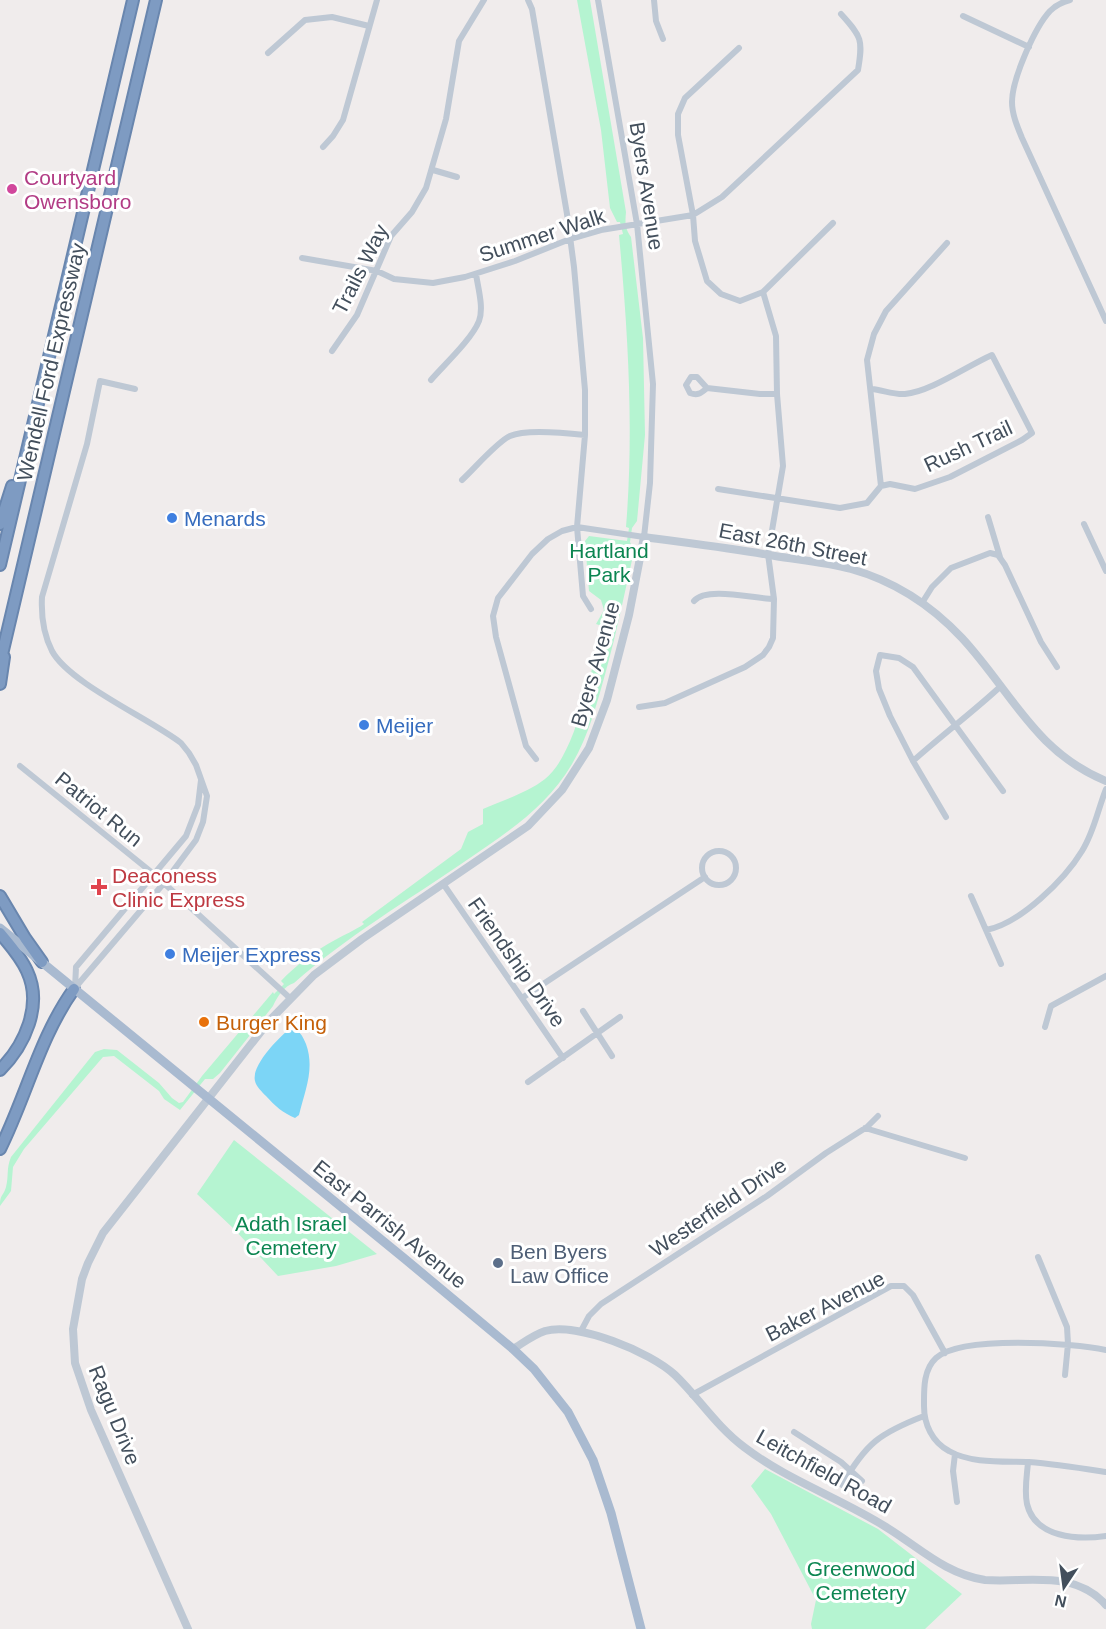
<svg xmlns="http://www.w3.org/2000/svg" width="1106" height="1629" font-family="Arial,sans-serif">
<style>
.green{fill:#b5f4d1}
.water{fill:#7cd5f6}
.lines{fill:none;stroke-linecap:round;stroke-linejoin:round}
.motorway-casing{stroke:#6986ae;stroke-width:14}
.minor{stroke:#bec8d4;stroke-width:6}
.tertiary{stroke:#bec8d4;stroke-width:8}
.primary{stroke:#a9bad0;stroke-width:9}
.motorway{stroke:#7e9bc2;stroke-width:10}
.hotel-dot{fill:#d1479c;stroke:#fff;stroke-width:2}
.shop-dot{fill:#3f7fe0;stroke:#fff;stroke-width:2}
.health-dot{fill:#e0444e;stroke:#fff;stroke-width:2}
.food-dot{fill:#e8710a;stroke:#fff;stroke-width:2}
.service-dot{fill:#5c6f8a;stroke:#fff;stroke-width:2}
.labels{text-anchor:middle;dominant-baseline:central;stroke-width:6;stroke-linejoin:round;paint-order:stroke}
.hotel-label{font-size:21px;fill:#b23c85;stroke:#fff;text-anchor:start}
.street-label{font-size:21px;fill:#434f5c;stroke:#fff}
.shop-label{font-size:21px;fill:#366cbe;stroke:#fff;text-anchor:start}
.park-label{font-size:21px;fill:#0c8551;stroke:#fff}
.health-label{font-size:21px;fill:#be3a42;stroke:#fff;text-anchor:start}
.food-label{font-size:21px;fill:#c56008;stroke:#fff;text-anchor:start}
.service-label{font-size:21px;fill:#4e5e75;stroke:#fff;text-anchor:start}
</style>
<rect width="100%" height="100%" fill="#f0ecec"/>
<!-- green -->
<path class="green" d="M577,0H590L626,212C625,222 625,229 631,237L643,338L645,435L637,521L632,528L630,542L634,551C625,591 617,631 606,671C597,703 589,735 572,764C546,808 505,834 464,862C407,901 346,937 294,983C284,986 277,997 273,1006L220,1073L213,1079H205L180,1110L164,1099L159,1091L114,1056L103,1057L24,1149L13,1167L11,1191L0,1206C0,1194 3,1197 6,1187C9,1176 6,1169 11,1157L95,1052L104,1049L117,1050L159,1083L172,1098L179,1103L183,1102L202,1076L273,992L274,994L284,984L281,981C295,966 316,950 335,940C345,934 354,931 364,924L362,922L461,849L468,832L483,824V809C503,800 527,793 545,779C577,754 592,666 602,626L596,624L604,610L601,600L589,591L585,541L589,536L627,541L629,528L626,527C634,429 628,333 619,235L623,234L620,222H617L610,208L601,130Z
M234,1140L377,1254L336,1266L278,1276L233,1228L197,1194Z
M765,1469L878,1529L962,1594L925,1629H812L811,1624L816,1600L771,1514L751,1486Z"/>
<!-- water -->
<path class="water" d="M290,1028C300,1030 302,1035 306,1044C315,1069 305,1090 299,1115L295,1118C283,1113 275,1106 266,1096C262,1092 256,1086 255,1081C251,1065 279,1038 290,1028Z"/>
<g class="lines">
<!-- motorway casing -->
<g class="motorway-casing">
<path id="motorway" d="M0,524L12,486
M0,565L133,0
M0,663L156,0
M0,684L4,657
M0,896L25,938L42,962
M0,933C10,945 21,957 27,971C43,1005 25,1045 0,1070
M0,1149C26,1097 40,1036 74,989"/>
</g>
<!-- minor -->
<path class="minor" d="M528,0L532,9L567,214L574,267L585,390V435L577,527L583,596L591,609
M654,0L656,21L663,39
M1070,0C1062,2 1056,5 1050,11C1035,27 1012,79 1012,102C1012,114 1017,126 1022,138L1106,321
M963,16L1029,47
M739,48L685,98L678,114V135L693,215L695,241L707,281L721,294L740,301L763,292L833,223
M268,53L305,20L332,17L369,26
M323,147L333,136L343,120L377,0
M433,170L457,177
M302,258L377,271L394,279L433,283L465,277L515,261L570,239L601,230L693,215L722,197L858,70C863,40 862,37 841,14
M332,351L357,315L391,236L412,212L426,188L446,119L459,41L484,0
M431,380C444,365 472,339 479,321C484,308 478,288 476,274
M707,388C701,393 698,396 690,393L686,385L691,377H697L707,388L760,394H777
M872,389C882,390 895,395 905,394C930,392 967,366 992,355L1032,433L1022,440L950,477L915,489L890,484L881,486
M462,480C474,469 497,442 510,436C525,429 567,433 585,435
M718,489L840,508L867,503L881,486L867,360L874,334L886,311L947,243
M988,517L1000,557
M1084,524L1106,571
M694,601C707,586 755,599 774,599
M922,603L932,587L951,568L990,553L998,555L1005,565L1041,642L1057,667
M639,707L665,703L745,667L763,655L769,647L773,638L774,599L768,554L783,466L777,394L776,336L763,292
M536,759L526,746L496,637L493,616L498,598L532,554L548,539L562,531L577,527L644,537L650,483L653,384L637,224L598,0
M913,761C942,735 973,712 1001,686
M20,766L155,875L291,999
M946,817L913,761L890,716L879,689L876,671L880,655L899,658L913,667L1003,791
M702 868a17 17 0 1 1 34 0a17 17 0 1 1-34 0Z
M444,885L563,1058
M971,896L1001,964
M986,930C1020,924 1065,879 1082,851C1094,832 1098,809 1106,789
M75,988L76,967L186,836L198,805L201,780
M74,989L164,883L196,840L203,822L207,796L196,765L189,753L181,743C150,719 69,683 52,651C43,633 41,616 42,597L87,444L100,381L135,389
M522,998L705,877
M583,1011L612,1056
M1045,1027L1051,1006L1106,976
M528,1082L620,1017
M865,1128L965,1158
M1038,1257L1067,1327L1068,1344L1065,1375
M581,1331L589,1316L601,1304L767,1196L826,1153L867,1127L878,1116
M1106,1350C1072,1343 962,1335 936,1358C923,1370 924,1390 924,1406C924,1424 932,1442 949,1451C972,1464 1004,1461 1029,1462C1055,1464 1080,1468 1106,1472
M692,1395L891,1286H904L913,1295L945,1353
M794,1432L841,1462L862,1481
M955,1454L953,1471L957,1502
M1028,1462C1027,1476 1024,1490 1027,1504C1035,1538 1078,1540 1106,1536
M842,1485C866,1443 880,1433 924,1416"/>
<!-- tertiary -->
<path class="tertiary" d="M513,1349C523,1343 533,1335 545,1331C577,1322 651,1352 675,1375C699,1398 716,1426 744,1447C787,1480 840,1498 886,1527C919,1547 945,1574 985,1580C1028,1583 1074,1569 1106,1605
M188,1629L91,1410L75,1363L73,1329L82,1279L88,1263L103,1233L270,1020L314,975L362,939L528,826L562,790L589,748L607,700L629,615L644,537C687,543 731,548 775,556C800,560 826,562 851,569C894,581 932,606 962,638C1011,691 1035,752 1106,781"/>
<!-- primary -->
<path class="primary" d="M0,928L405,1259L513,1349L534,1369L568,1412L593,1460L611,1513L641,1629"/>
<!-- motorway -->
<use href="#motorway" class="motorway"/>
</g>
<!-- markers -->
<circle class="hotel-dot" cx="12" cy="189" r="6"/>
<g class="shop-dot">
<circle cx="172" cy="518" r="6"/>
<circle cx="364" cy="725" r="6"/>
<circle cx="170" cy="954" r="6"/>
</g>
<path class="health-dot" d="M96 878h6v6h6v6h-6v6h-6v-6h-6v-6h6z"/>
<circle class="food-dot" cx="204" cy="1022" r="6"/>
<circle class="service-dot" cx="498" cy="1263" r="6"/>
<g class="labels">
<!-- hotel labels -->
<g class="hotel-label">
<text x="24" y="177">Courtyard<tspan x="24" dy="24">Owensboro</tspan></text>
</g>
<!-- street labels -->
<g class="street-label">
<text transform="translate(647 186) rotate(81)">Byers Avenue</text>
<text transform="translate(542 235) rotate(-18)">Summer Walk</text>
<text transform="translate(360 269) rotate(-63)">Trails Way</text>
<text transform="translate(51 362) rotate(-77)">Wendell Ford Expressway</text>
<text transform="translate(968 446) rotate(-25)">Rush Trail</text>
<text transform="translate(793 544) rotate(11)">East 26th Street</text>
<text transform="translate(595 664) rotate(-74)">Byers Avenue</text>
<text transform="translate(99 809) rotate(39)">Patriot Run</text>
<text transform="translate(517 962) rotate(55)">Friendship Drive</text>
<text transform="translate(718 1207) rotate(-34)">Westerfield Drive</text>
<text transform="translate(390 1224) rotate(39)">East Parrish Avenue</text>
<text transform="translate(825 1306) rotate(-27)">Baker Avenue</text>
<text transform="translate(115 1415) rotate(68)">Ragu Drive</text>
<text transform="translate(824 1471) rotate(29)">Leitchfield Road</text>
</g>
<!-- shop labels -->
<g class="shop-label">
<text x="184" y="518">Menards</text>
<text x="376" y="725">Meijer</text>
<text x="182" y="954">Meijer Express</text>
</g>
<!-- park labels -->
<g class="park-label">
<text x="609" y="550">Hartland<tspan x="609" dy="24">Park</tspan></text>
<text x="291" y="1223">Adath Israel<tspan x="291" dy="24">Cemetery</tspan></text>
<text x="861" y="1568">Greenwood<tspan x="861" dy="24">Cemetery</tspan></text>
</g>
<!-- health labels -->
<g class="health-label">
<text x="112" y="875">Deaconess<tspan x="112" dy="24">Clinic Express</tspan></text>
</g>
<!-- food labels -->
<g class="food-label">
<text x="216" y="1022">Burger King</text>
</g>
<!-- service labels -->
<g class="service-label">
<text x="510" y="1251">Ben Byers<tspan x="510" dy="24">Law Office</tspan></text>
</g>
</g>
<!-- north arrow -->
<g transform="translate(1064 1587) rotate(193)" stroke="#ffffff" stroke-width="4.5" paint-order="stroke">
<path d="M0-4.5L10 22L0 15L-10 22Z" fill="#434f5c"/>
<text y="-9" font-size="16" font-weight="bold" text-anchor="middle" fill="#434f5c">N</text>
</g>
</svg>
